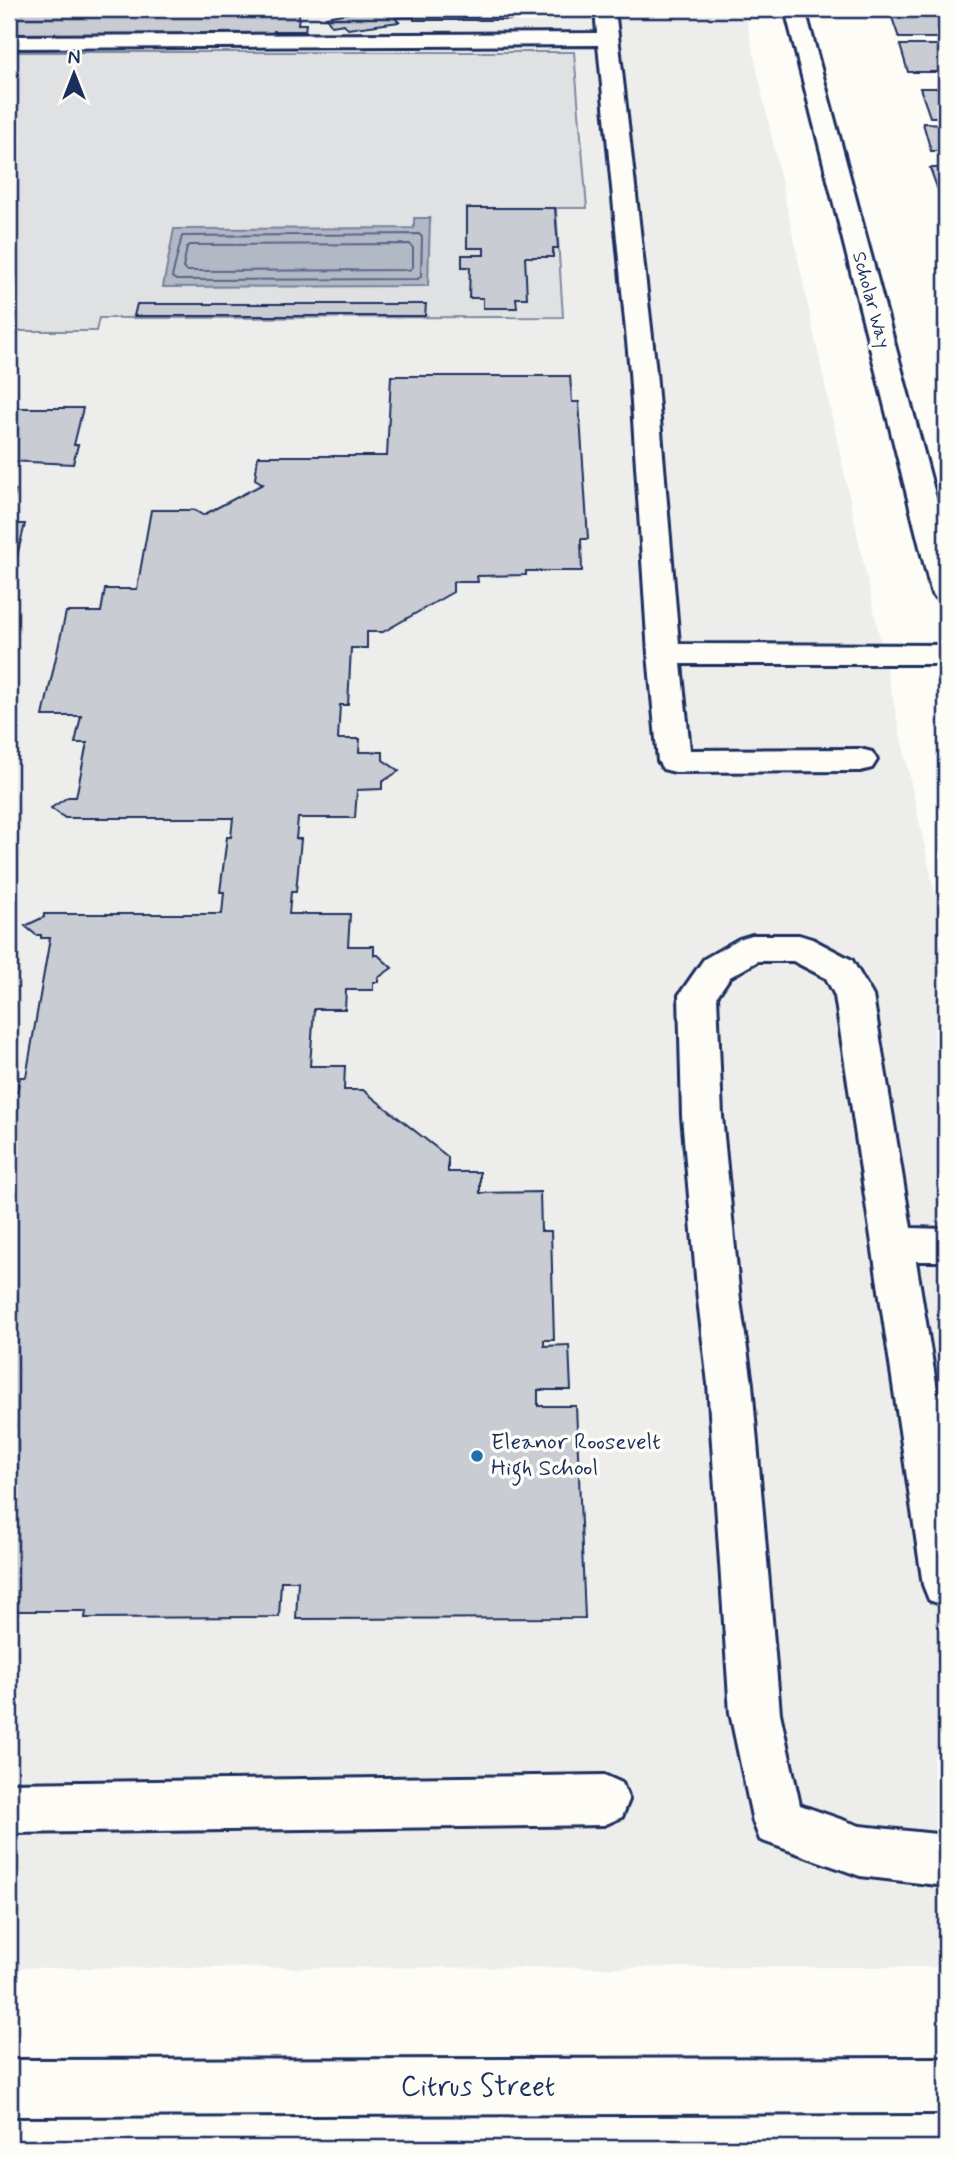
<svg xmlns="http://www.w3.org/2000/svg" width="955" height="2157" font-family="Mynerve,sans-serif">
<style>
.built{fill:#edeeec}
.green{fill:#e0e1e3;stroke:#7e88a0;stroke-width:2}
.water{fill:#b3b8c5;stroke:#76819c;stroke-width:2}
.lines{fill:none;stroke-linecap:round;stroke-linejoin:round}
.shore{stroke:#586687;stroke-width:2}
.building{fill:#c9ccd3;stroke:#1b2f5e;stroke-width:2}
.minor-casing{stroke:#1b2f5e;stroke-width:6}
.minor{fill:#fdfcf7;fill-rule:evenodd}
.poi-dot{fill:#1f6fb2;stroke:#fdfcf7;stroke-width:2.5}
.labels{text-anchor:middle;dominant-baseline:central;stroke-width:7;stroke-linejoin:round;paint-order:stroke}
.far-street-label{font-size:19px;fill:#1b2f5e;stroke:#fdfcf7}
.poi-label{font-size:23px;fill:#1b2f5e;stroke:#fdfcf7;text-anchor:start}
.near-street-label{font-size:28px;fill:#1b2f5e;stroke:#fdfcf7}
</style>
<rect width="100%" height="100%" fill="#fdfcf7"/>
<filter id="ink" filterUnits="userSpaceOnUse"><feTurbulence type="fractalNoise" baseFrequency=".0143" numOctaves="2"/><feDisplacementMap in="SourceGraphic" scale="14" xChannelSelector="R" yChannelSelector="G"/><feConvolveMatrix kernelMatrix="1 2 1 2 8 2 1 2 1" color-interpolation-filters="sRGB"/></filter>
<g filter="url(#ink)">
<!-- built -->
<path class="built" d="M9,9H744L946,945V1967L9,1968Z"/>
<!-- green -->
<path class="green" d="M9,52H574L587,208H556L563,317L99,318L96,331H9Z"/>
<!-- water -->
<path class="water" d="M414,218H430L428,286L163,287L174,229L414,228Z"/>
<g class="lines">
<!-- shore -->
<path class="shore" d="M419,234L422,237L421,276L418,279L176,280L172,277L182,236Z
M410,244L413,248V267L409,270L186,271L183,268L187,247L190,245Z"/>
</g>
<!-- building -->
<path class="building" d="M9,9H300L298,24H306L305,31H274L273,35L9,36Z
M370,9H513V20H414V17H400L395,18L399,22L348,29L344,24L332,26L326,17Z
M889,9H946V38H899Z
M900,45H946V72H908Z
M920,88H946V117H930Z
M923,123L946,124V151H931Z
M930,168H946V204H943Z
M467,208H555L558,248H553V257H525L527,298H516L517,308H483V298H469L470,267H462V255H484V248H467Z
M137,304H426L425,316H134Z
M391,376H570L572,402H579L588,539H581L582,571H526V575L477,576L478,582H453V592L383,632H367V648H351L348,705H340L338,739H360L359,752H383V760L399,771L382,782V789L357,790L355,818H298L296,839H301L296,892H291L289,914H350L348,946H374V955H378L392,968L378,978V982H373V990H346L345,1009H314L310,1066H345L344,1090H363L448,1157V1172H480V1193L540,1192L541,1231H551L554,1340H544V1346L569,1345L571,1390H538V1406H576L585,1618L296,1619L298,1581H281L279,1617L85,1618L86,1611H9V1092H17L20,1077H26L50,938H41V935H36L25,926L44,917V914H222L224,892H220L227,837H231L233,818H65L51,808L68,797H76L87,743H75L81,716H43L66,612H101L105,589H137L151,510H194L203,515L263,484L255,479L258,456H387Z
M9,408H83L74,445H78L73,464L9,461Z
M9,490H16L9,520Z
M9,524H25L12,576H9Z"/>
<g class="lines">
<!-- minor casing -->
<g class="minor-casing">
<path id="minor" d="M595,9H615L656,372L679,644L946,645V664H681L690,750L860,749L872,752L877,760L872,768L860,771L675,772L663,769L658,761L648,654L630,372L598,45L9,48V36L597,33Z
M785,9H805L946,535V600L935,597L931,591Z
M752,935H799L812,939L852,960L873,996L911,1228L946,1229V1261H916L946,1444V1606L929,1600L923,1585L835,996L826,978L793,961H758L730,977L717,996L722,1116L740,1300L752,1384L780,1713L800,1805L860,1826L946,1835V1886L860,1876L760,1840L753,1822L730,1713L708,1384L698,1300L682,1116L679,995L704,959L739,939Z
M604,1775L622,1783L629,1800L622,1817L604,1825L9,1833V1783Z
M946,2058V2113L9,2116V2060Z"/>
</g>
<!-- minor -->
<use href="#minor" class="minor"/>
</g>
</g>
<!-- markers -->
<circle class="poi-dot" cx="477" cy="1456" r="7"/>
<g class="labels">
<!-- far-street labels -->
<g class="far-street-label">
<text transform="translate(871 300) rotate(75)">Scholar Way</text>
</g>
<!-- poi labels -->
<g class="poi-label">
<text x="491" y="1443">Eleanor Roosevelt<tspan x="491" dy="26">High School</tspan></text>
</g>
<!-- near-street labels -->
<g class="near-street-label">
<text x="478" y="2087">Citrus Street</text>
</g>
</g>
<!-- margin -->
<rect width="955" height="2157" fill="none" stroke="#fdfcf7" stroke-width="35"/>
<rect x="18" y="18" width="920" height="2122" fill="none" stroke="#1b2f5e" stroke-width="2.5" filter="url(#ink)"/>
<!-- north arrow -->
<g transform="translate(74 74)" stroke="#fdfcf7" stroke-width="5" paint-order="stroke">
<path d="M0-5L12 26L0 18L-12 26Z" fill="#1b2f5e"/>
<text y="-10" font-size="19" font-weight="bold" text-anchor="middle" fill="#1b2f5e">N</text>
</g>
</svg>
